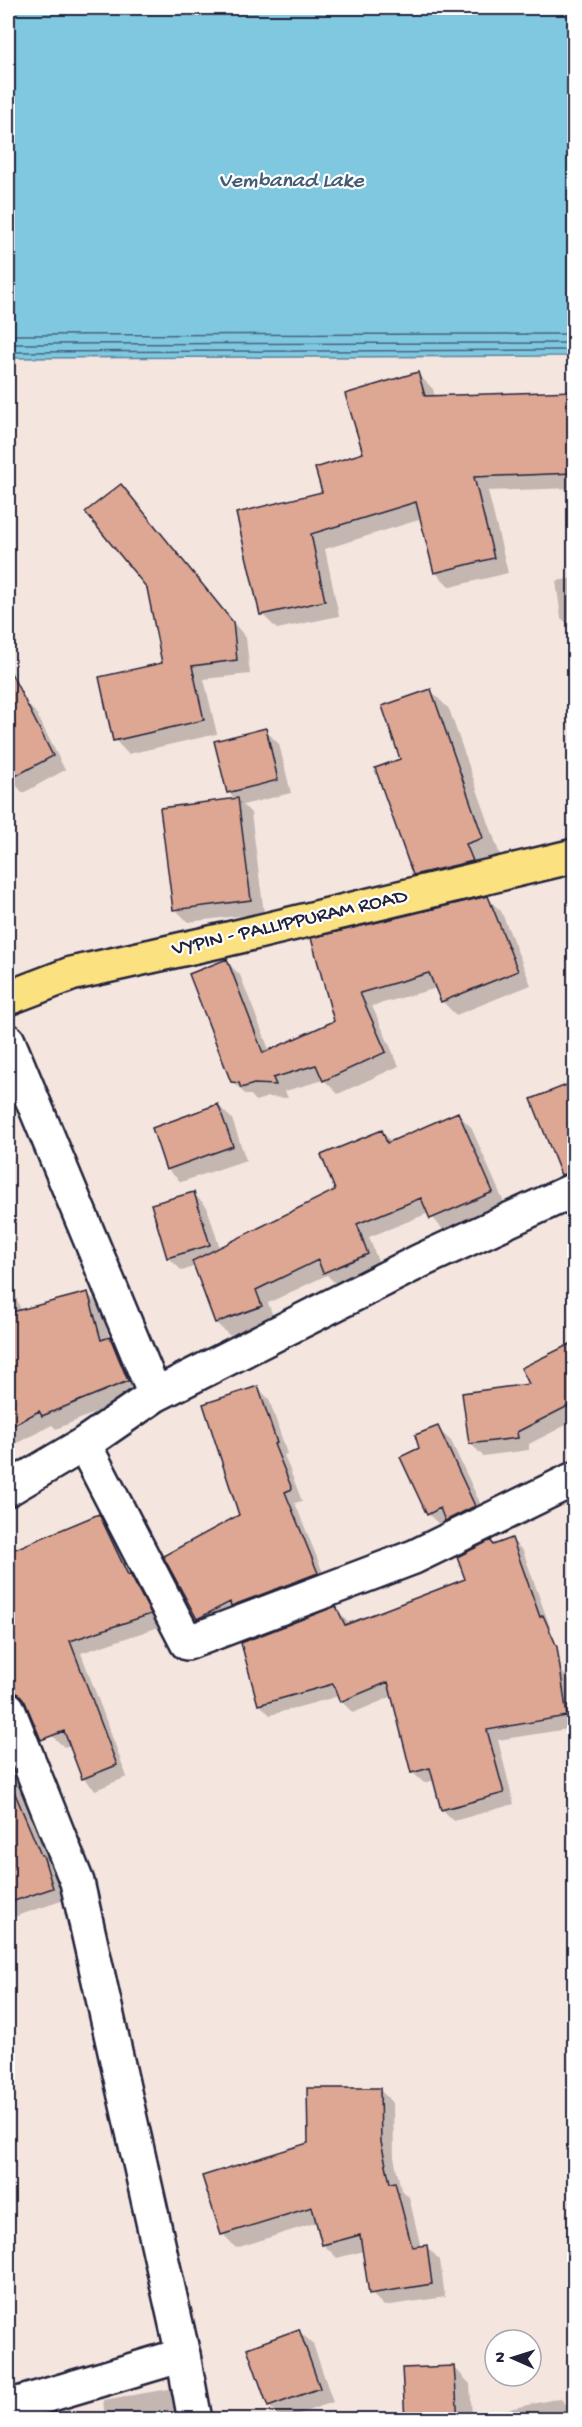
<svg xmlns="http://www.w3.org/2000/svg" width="582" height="2427" font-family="'Gochi Hand',sans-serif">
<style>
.water{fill:#7fc8e0;stroke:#5a869e;stroke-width:1.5}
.shadow{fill:#0003}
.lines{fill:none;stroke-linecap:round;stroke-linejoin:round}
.shore{stroke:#47647d;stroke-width:1.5}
.building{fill:#dda793;stroke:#22223b;stroke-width:1.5}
.street-casing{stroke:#22223b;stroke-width:38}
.secondary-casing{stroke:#22223b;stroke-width:38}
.primary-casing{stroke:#22223b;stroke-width:38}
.street{stroke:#fff;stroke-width:33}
.secondary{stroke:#fff;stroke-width:33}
.primary{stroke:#fbe180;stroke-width:33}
.labels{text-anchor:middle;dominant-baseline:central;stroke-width:4.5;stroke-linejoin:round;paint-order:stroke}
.street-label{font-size:21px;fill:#22223b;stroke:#fff}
.water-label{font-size:22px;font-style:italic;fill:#435c75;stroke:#fff}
</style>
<rect width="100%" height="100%" fill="#f5e5df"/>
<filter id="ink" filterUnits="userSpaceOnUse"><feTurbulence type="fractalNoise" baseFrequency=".0167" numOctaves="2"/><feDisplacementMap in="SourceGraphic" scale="12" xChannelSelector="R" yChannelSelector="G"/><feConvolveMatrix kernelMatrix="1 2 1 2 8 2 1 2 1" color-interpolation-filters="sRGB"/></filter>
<g filter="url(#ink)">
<!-- water -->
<path class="water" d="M8,8H574V356L8,358Z"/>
<!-- shadow -->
<path class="shadow" d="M418,374L433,389L435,397L574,393V488L488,491L508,573L450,587L435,572L422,519L325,549L339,616L277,629L262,614L324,493L365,454Z
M121,486L134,499L246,638L250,674L204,679L217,734L128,754L115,740L163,664L148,587Z
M574,578V625H569L561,618L556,581Z
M431,691L449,709L500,855L483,862L432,892L414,875Z
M23,700L36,713L65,770L23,793L8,776V708Z
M265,730L279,744L291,793L243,805L251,813L264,913L188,922L175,909L236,800L228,792Z
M487,898L501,911L531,985L456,1015L443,1002L437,988L372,1006L399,1066L338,1094L324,1080L285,1091L288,1098L268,1097L256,1101L251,1095H246L232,1081L226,961L240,975L270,1052L336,1022L313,939Z
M569,1086L574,1092V1161L567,1164Z
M218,1105L232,1119L246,1160L181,1182L167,1169Z
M458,1114L471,1127L505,1205L444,1231L429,1213L369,1237L380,1267L337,1285L327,1275L268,1303L274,1319L229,1335L216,1323L196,1266L182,1271L168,1257L194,1194L207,1207L220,1249L337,1191L382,1132L392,1142Z
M8,1234L12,1254L8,1255Z
M8,1273L21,1311L88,1294L101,1307L109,1338L123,1352L140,1394L56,1429L52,1425L8,1448Z
M574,1367V1421L529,1444V1450L483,1456L471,1444L531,1385L529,1380Z
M258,1388L269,1399L287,1454L284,1455L302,1501L295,1503L328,1585L210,1629L199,1618L241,1516Z
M437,1428L451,1441L488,1520L442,1527L428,1514L421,1449Z
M99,1516L111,1528L137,1583L142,1588L162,1626L81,1653L127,1777L95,1790L84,1779L71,1745L64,1747L52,1736L32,1682L8,1694V1554Z
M512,1540L523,1551L550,1627L475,1664L560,1670L571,1681L574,1706V1728L498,1740L514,1804L454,1821L443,1810L435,1780L424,1783L412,1772L393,1696L353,1713L342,1702L339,1696L270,1715L259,1704L336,1608L350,1625L467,1580L491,1542L494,1546Z
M8,1765L12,1769L50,1865L54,1868L64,1900L11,1918L8,1914Z
M379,2089L393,2103L394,2157L401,2190L409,2197L421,2248L427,2247L440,2260L445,2297L384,2306L371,2293L364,2251L337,2258L323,2244L318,2222L236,2248L223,2234L309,2144Z
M299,2331L313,2344L333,2402L282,2420L269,2406Z
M454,2367L470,2384L472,2417L560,2398L574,2413V2420H417Z
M169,2389L183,2403L185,2420H105L103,2400Z"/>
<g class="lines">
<!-- shore -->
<path class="shore" d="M8,335L574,334
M8,344L574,343
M8,352L574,350"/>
</g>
<!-- building -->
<path class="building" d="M418,372L425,396L574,391V473L474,477L494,558L434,573L416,502L311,534L325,601L260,615L236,513L322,492L315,468L363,453L345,394Z
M121,484L233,622L237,660L192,666L204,720L113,741L99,677L162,663L147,588L85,512Z
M8,667L53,756L8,780Z
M431,689L483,838L466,844L473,861L413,875L375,768L400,759L382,706Z
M266,728L278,780L227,793L214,741Z
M238,798L251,900L173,910L160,808Z
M488,896L518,971L441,1002L429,973L360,993L386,1052L323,1081L316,1065L273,1078L276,1085L254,1084L241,1088L239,1083L231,1082L189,974L227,959L263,1053L334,1021L311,938Z
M574,1082V1171L561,1175L531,1099Z
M218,1104L233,1146L166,1170L152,1128Z
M458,1112L493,1192L430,1219L421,1198L357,1224L368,1254L323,1273L318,1260L256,1290L262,1306L215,1323L192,1261L335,1190L321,1155L382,1130L387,1143Z
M194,1192L210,1245L167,1258L151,1204Z
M88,1292L101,1340L110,1337L128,1381L42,1416L39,1411L8,1428V1313Z
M574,1342V1403L517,1432L518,1438L469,1444L462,1393L529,1384L521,1368Z
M258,1386L277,1443L274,1444L292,1489L285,1492L318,1573L231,1606L230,1602L197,1619L163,1556L239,1515L203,1404Z
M438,1426L475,1506L445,1521L440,1508L427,1515L400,1457L419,1448L415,1435Z
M99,1514L128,1575L130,1574L151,1614L70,1641L117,1765L82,1779L64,1731L41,1740L25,1702L19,1694L8,1691V1552Z
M512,1538L540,1617L543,1615L557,1647L567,1716L487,1730L504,1793L441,1810L430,1768L411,1773L388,1682L340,1702L333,1684L258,1705L241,1643L336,1606L345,1625L465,1579L457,1557L491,1540L493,1545Z
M8,1777L41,1855H43L53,1888L8,1903Z
M307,2088H380L381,2142L390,2183L395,2182L412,2247L427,2245L432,2284L369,2294L360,2235L322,2245L312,2207L221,2235L202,2176L308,2143Z
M299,2329L320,2388L268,2407L247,2348Z
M454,2366L458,2420H405L402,2368Z"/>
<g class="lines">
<!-- street casing -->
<g class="street-casing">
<path id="street" d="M8,1041L155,1395
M84,1444L187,1643L414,1557L574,1479
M8,1489L84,1444L155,1395L420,1261L574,1190
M8,2407L183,2355"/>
</g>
<!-- secondary casing -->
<g class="secondary-casing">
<path id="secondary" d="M8,1709L77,1882L183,2355L195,2420"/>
</g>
<!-- primary casing -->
<g class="primary-casing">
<path id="primary" d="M8,998L71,974L228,939L574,856"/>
</g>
<!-- street -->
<use href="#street" class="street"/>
<!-- secondary -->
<use href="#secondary" class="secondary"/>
<!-- primary -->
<use href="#primary" class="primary"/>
</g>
</g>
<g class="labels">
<!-- street labels -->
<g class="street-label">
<text transform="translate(290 924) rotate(-13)">VYPIN - PALLIPPURAM ROAD</text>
</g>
<!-- water labels -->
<g class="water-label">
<text x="291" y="182">Vembanad Lake</text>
</g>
</g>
<!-- margin -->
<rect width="582" height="2427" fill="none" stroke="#fff" stroke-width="30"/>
<rect x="15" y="15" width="552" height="2397" fill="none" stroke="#22223b" stroke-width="2" filter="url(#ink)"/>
<!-- north arrow -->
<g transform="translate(513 2358) rotate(273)"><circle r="28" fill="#ffffff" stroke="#a7a7b1" stroke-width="1.5"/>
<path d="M0-4.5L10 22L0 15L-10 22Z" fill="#22223b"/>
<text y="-9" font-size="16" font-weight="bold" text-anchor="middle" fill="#22223b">N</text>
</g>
</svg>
